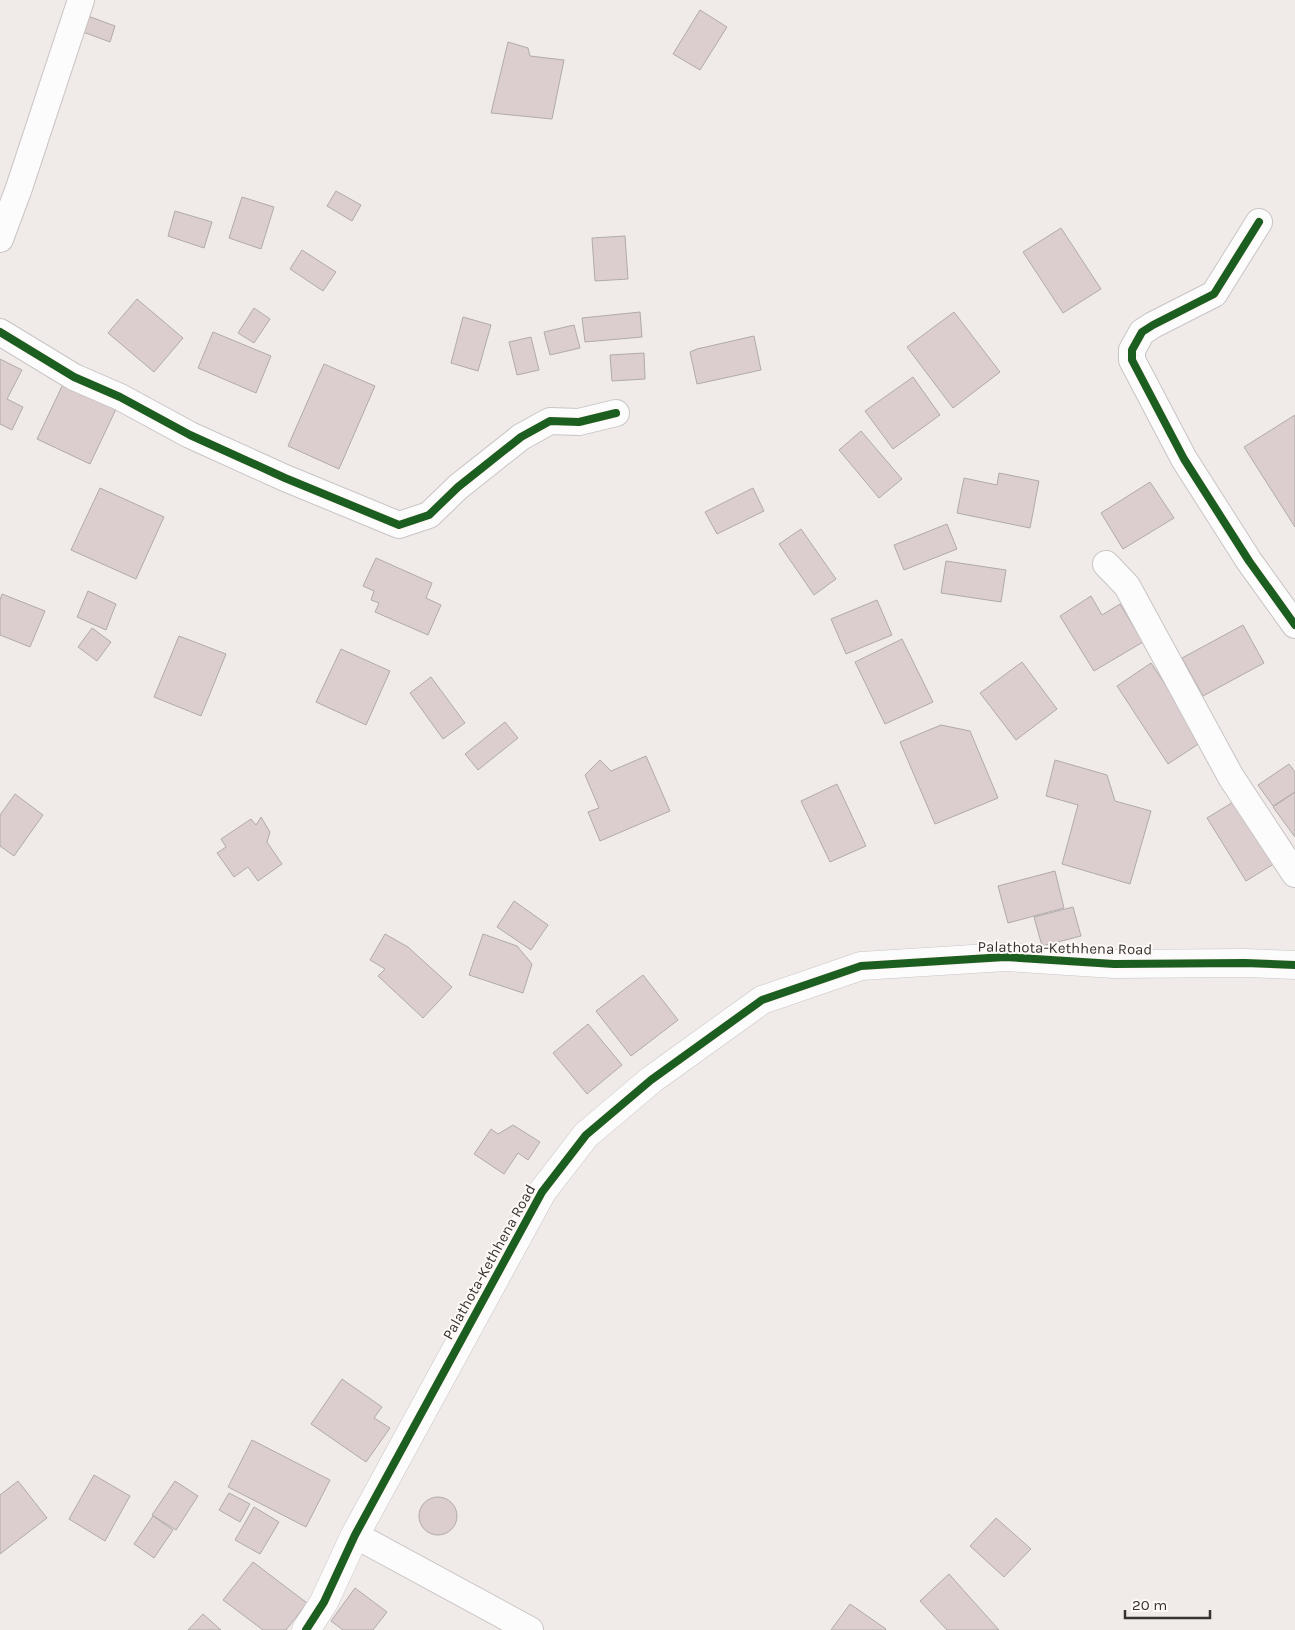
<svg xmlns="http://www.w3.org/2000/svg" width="1295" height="1630" font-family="Karla,sans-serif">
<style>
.building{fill:#dccdce;stroke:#b0abab}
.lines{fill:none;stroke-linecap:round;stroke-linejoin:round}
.street-casing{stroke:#c9c5c4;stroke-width:28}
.secondary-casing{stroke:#c9c5c4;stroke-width:29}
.street{stroke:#fdfcfc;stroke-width:26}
.secondary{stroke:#fdfcfc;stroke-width:28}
.cycleway-casing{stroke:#fef8f6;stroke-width:11}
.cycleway{stroke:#1b5e20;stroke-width:8}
.labels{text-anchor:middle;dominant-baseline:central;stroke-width:4;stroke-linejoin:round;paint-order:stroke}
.street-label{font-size:15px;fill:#363331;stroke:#fef8f6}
</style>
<rect width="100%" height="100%" fill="#f0eae9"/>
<!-- building -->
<path class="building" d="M700,10L727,27L700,70L673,54Z
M88,16L115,26L110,42L83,32Z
M508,42L528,48L530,56L564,60L552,119L491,113Z
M336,191L361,205L352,221L327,206Z
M242,197L274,207L261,249L229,238Z
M175,211L212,222L204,248L168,236Z
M1061,228L1101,289L1063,313L1023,252Z
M625,236L628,279L595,281L592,238Z
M302,250L336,272L323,291L290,269Z
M137,299L183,338L154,372L108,333Z
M254,308L270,319L254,343L238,333Z
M640,312L642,337L585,342L582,318Z
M954,312L1000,372L953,408L907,347Z
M463,317L491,325L478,371L451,363Z
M574,325L580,348L550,355L544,332Z
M213,332L271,356L256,393L198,368Z
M754,336L761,370L697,384L690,352L697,349Z
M531,337L539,370L517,375L509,342Z
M644,353L645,379L612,381L610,355Z
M0,359L22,370L7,399L23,407L12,430L0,424Z
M324,364L375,386L339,469L288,446Z
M913,377L940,415L893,449L865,411Z
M64,382L117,407L90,464L37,439Z
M1295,415V527L1244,447Z
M861,431L902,479L879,498L839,450Z
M999,473L1039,481L1030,528L957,513L964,478L997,485Z
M1150,482L1174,518L1123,549L1101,513Z
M100,488L164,517L136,579L71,550Z
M753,488L764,511L717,534L705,512Z
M947,524L957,549L904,570L894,545Z
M801,529L836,579L814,595L779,544Z
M376,558L432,583L426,598L441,605L428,635L375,612L379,603L371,600L374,591L363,586Z
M946,561L1006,570L1001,602L941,593Z
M88,591L116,604L106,630L77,617Z
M2,594L45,611L30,647L0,635V600Z
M1091,596L1102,615L1120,604L1143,642L1094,671L1060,616Z
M877,600L892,635L846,654L831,619Z
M1243,625L1264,663L1203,696L1182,658Z
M92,628L111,642L97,661L78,647Z
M179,636L226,654L201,716L154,697Z
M902,639L933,702L885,724L855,662Z
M341,649L390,671L366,725L316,702Z
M1022,662L1057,709L1016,740L980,693Z
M1151,663L1203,741L1168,764L1117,686Z
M431,677L465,723L443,739L410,693Z
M505,722L518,738L478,770L465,754Z
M941,725L970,731L998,798L935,824L900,742Z
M646,756L670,811L600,841L588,812L599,808L585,775L600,760L611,771Z
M1055,760L1107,775L1115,801L1151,811L1130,884L1062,864L1078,805L1046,796Z
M1289,764L1295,772V792L1273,806L1258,785Z
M837,784L866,846L830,862L801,801Z
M1295,792V837L1273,807Z
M15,794L43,815L14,856L0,846V815Z
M1238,799L1277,862L1246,881L1207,818Z
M261,817L270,832L267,842L282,864L258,881L248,867L234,877L217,853L226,847L221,839L251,819L256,825Z
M1055,871L1064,908L1008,923L998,886Z
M514,901L548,925L531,950L497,927Z
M1073,907L1081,936L1042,946L1034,917Z
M385,934L408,947L452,987L423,1018L378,976L385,969L370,960Z
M483,934L517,946L532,964L523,993L469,975Z
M643,975L678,1020L631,1056L596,1011Z
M588,1024L622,1065L587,1094L553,1053Z
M513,1125L540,1142L528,1160L518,1153L504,1174L474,1154L491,1129L498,1134Z
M342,1379L382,1407L374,1418L390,1428L366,1462L311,1424Z
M252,1440L330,1480L306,1527L228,1487Z
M94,1475L130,1496L105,1541L69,1519Z
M18,1481L47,1518L0,1554V1495Z
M175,1481L198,1496L176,1530L152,1515Z
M229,1493L250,1504L240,1522L219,1510Z
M419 1516a19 19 0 1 1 38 0a19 19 0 1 1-38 0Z
M254,1507L279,1522L260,1554L235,1540Z
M153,1516L173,1530L154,1558L134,1544Z
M996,1518L1031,1549L1004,1577L970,1546Z
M253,1562L307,1603L286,1630H263L223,1600Z
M949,1574L999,1630H947L920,1601Z
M355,1588L387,1612L373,1630H343L331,1621Z
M850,1604L886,1629L885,1630H831Z
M203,1614L221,1630H188Z"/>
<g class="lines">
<!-- street casing -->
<g class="street-casing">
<path id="street" d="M1259,222L1214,294L1153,325L1142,332L1132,350V360L1184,459L1249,561L1295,625
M0,239L19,188L81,0
M0,332L74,377L120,397L190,435L285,478L399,525L429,515L458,487L521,437L550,421L579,422L616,413
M1106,564L1127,586L1231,777L1295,874
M355,1535L530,1630"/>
</g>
<!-- secondary casing -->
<g class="secondary-casing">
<path id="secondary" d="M306,1630L324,1602L355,1535L542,1192L586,1135L651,1080L762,1000L861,966L1005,957L1114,964L1245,963L1295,965"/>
</g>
<!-- street -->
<use href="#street" class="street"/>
<!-- secondary -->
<use href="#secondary" class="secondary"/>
<!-- cycleway casing -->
<g class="cycleway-casing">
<path id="cycleway" d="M1259,222L1214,294L1153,325L1142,332L1132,350V360L1184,459L1249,561L1295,625
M0,332L74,377L120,397L190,435L285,478L399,525L429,515L458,487L521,437L550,421L579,422L616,413
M306,1630L324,1602L355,1535L542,1192L586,1135L651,1080L762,1000L861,966L1005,957L1114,964L1245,963L1295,965"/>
</g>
<!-- cycleway -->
<use href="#cycleway" class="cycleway"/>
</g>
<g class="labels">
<!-- street labels -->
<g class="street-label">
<text transform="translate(1065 948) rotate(1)">Palathota-Kethhena Road</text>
<text transform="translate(489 1262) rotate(-61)">Palathota-Kethhena Road</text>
</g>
</g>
<!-- scale -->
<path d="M1125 1610v8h85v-8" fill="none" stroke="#363331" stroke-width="2.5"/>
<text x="1132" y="1610" font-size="15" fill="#363331" stroke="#fef8f6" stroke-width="4" paint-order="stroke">20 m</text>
</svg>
